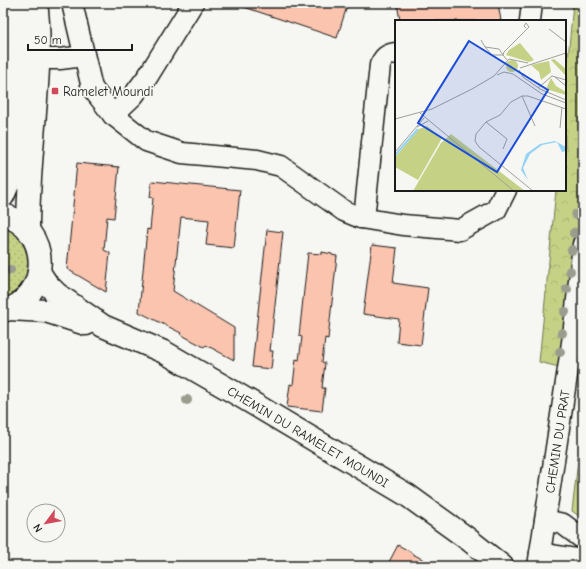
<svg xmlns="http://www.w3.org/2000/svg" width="586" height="569" font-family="'Comic Neue',sans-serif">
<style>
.grass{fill:url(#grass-dots);stroke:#707750}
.park{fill:url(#park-crowns);stroke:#707750}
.pitch{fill:#c5d285;stroke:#707750}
.building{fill:#fbc4ae;stroke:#1c1c1c}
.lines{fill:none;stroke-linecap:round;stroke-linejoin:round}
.minor-casing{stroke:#1c1c1c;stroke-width:23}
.major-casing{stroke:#1c1c1c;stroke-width:25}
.minor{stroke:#f6f6f2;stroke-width:20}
.major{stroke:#f6f6f2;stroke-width:22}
.tree{fill:#9a9c8e}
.poi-dot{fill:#d1495b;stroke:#f6f6f2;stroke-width:1.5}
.labels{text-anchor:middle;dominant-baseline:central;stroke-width:3.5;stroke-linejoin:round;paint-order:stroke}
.poi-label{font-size:13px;fill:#1c1c1c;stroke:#f6f6f2;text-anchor:start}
.street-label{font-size:13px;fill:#1c1c1c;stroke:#f6f6f2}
.inset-river{fill:none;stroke:#93d3f5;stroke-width:2}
.inset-road{fill:none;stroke:#9f9f9c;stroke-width:1}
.view{fill:#1d4ed8;fill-opacity:0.15;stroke:#1d4ed8;stroke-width:2}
.inset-edge{fill:none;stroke:#1c1c1c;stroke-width:2}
</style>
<defs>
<pattern id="grass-dots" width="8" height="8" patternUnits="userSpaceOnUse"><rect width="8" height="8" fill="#c5d285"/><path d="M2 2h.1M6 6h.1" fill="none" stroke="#a9b472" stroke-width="1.8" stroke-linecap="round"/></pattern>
<pattern id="park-crowns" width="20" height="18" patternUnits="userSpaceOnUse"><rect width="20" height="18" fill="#c5d285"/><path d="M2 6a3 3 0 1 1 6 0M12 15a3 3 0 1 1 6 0" fill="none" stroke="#a9b472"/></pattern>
</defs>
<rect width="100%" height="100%" fill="#f6f6f2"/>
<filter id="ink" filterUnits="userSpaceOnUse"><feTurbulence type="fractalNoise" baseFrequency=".025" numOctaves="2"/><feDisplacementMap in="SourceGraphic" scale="8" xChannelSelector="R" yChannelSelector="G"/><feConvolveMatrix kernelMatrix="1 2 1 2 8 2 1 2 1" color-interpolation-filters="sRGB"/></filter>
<g filter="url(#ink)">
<!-- grass -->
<path class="grass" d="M3,228C7,229 11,231 14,233C31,248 34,275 17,291C13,295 7,297 3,299Z"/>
<!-- park -->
<path class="park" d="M573,3H583V373L539,362L556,190H565V92Z"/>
<!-- pitch -->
<path class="pitch" d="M583,419V519L572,511Z"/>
<!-- building -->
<path class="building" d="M239,3H348L337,38L238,5Z
M397,3H432V7L457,3H498L501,21H400Z
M77,163L119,167L114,218L107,217L104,250L110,253L106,292L67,269Z
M152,181L240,190L234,248L206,245L209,220L181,217L173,291L234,328V360L206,345L204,347L180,334L181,333L139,312L147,229L150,230L153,198L150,197Z
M267,230L283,232L270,351H273L271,369L252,367Z
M372,245L397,248L393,283L428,288L421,345L397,342L399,319L363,314Z
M322,252L332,254V255L337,256L328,339L325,338L322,362L325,363L322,388H325L322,411L287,407L290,384L293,385L296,359L299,360L302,337L299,336L308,253L322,254Z
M398,545L411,552V553L435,566H396L389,562Z"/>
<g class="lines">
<!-- minor casing -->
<g class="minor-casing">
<g id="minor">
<path d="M72,3L92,88L113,115L146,141L182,153L257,160L281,166L344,211L361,218L403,225L460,230L496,210L506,190"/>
<path d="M530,21L532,3"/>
<path d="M3,53L18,57"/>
<path d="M38,59H60L84,56"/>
<path d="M113,115L133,96L148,76L193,3"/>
<path d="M361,218L365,209L380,65C384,57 387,54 396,53"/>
<path d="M545,520L563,524L583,539"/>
<path d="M540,553L583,560"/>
<path id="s1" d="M538,566L573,336L583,244"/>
</g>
</g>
<!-- major casing -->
<g class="major-casing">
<g id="major">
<path d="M3,196L8,184L11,171C16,116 23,59 15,3"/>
<path d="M3,215C52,228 52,298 3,311"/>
<path d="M28,230C28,182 34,133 37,85C39,57 40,30 36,3"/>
<path id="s2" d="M39,272L47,284L57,294L103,326L164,352L237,394L407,495L468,539L502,566"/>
<path d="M9,309L46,311L86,324"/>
</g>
</g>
<!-- minor -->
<use href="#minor" class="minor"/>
<!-- major -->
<use href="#major" class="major"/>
</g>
<!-- trees -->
<g class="tree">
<circle cx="576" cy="215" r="5"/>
<circle cx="574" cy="233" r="5"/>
<circle cx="572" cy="250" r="5"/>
<circle cx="10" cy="270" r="5"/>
<circle cx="570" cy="271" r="5"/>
<circle cx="567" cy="289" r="5"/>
<circle cx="565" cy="312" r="5"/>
<circle cx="562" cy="333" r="5"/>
<circle cx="560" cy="352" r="5"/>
<circle cx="187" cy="400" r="5"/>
</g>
</g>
<!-- markers -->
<rect class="poi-dot" x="51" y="87" width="8" height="8" rx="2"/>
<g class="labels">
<!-- poi labels -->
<g class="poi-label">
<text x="63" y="91">Ramelet Moundi</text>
</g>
<!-- street labels -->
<g class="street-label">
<text stroke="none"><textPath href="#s2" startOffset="318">CHEMIN DU RAMELET MOUNDI</textPath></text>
<text stroke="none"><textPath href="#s1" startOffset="126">CHEMIN DU PRAT</textPath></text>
</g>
</g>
<!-- overview -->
<g transform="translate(395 20)">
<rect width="171" height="171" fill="#f6f6f2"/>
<path d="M125,23L139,40L134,42L111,35L114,30ZM111 46a6 6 0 1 1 12 0a6 6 0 1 1-12 0Z" fill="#c5d285"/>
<path d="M159,39L171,49V56L156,40ZM154,41L156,52L146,60L144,52L136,45ZM156,58L161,66L171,72V75L151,69Z" fill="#c5d285"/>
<path d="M56,114L130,171H18L46,123Z" fill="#c5d285"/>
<path d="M32,106L47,118L23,160L0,147V137L24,109Z" fill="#c5d285"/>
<path d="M160,121L171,127V131L167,132L162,122L147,125L135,134L128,148L133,160L126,150L131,134L145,124Z" fill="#93d3f5"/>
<path class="inset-river" d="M0,135L23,109"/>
<path class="inset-road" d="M154,9L171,22M86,20L90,27L104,29L108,35H97L90,27M112,40L108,35L109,32L134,7L131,3L129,6L131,8M125,48L171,33M124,50L128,57L145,69L171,80M102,55L109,52L118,54L147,74L171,83M160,57L171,66M143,68L157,56L171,60M127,76L140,106M25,93L119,171M0,99L37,89L77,69L99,56L114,39L133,43M91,102L112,119L108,129M22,107L33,101M165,108L167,87M0,132L29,98M138,171L84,127L80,121L81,114L91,102L105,95L116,82L127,76H133L171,89"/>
<path class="view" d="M74,21L153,70L102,152L23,103Z"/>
<rect width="171" height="171" class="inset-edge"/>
</g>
<!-- margin -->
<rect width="586" height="569" fill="none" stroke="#f6f6f2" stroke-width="16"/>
<rect x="8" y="8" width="570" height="553" fill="none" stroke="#1c1c1c" stroke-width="1.5" filter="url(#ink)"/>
<!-- north arrow -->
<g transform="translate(46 523) rotate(238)"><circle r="19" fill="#f6f6f2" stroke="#9f9f9c"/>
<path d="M0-3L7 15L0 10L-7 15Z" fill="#d1495b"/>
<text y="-6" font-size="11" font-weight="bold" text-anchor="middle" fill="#1c1c1c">N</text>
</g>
<!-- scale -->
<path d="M28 44v6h104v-6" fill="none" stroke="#1c1c1c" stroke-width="2"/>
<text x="34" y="44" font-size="12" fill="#1c1c1c" stroke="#f6f6f2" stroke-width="3" paint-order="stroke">50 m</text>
</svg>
